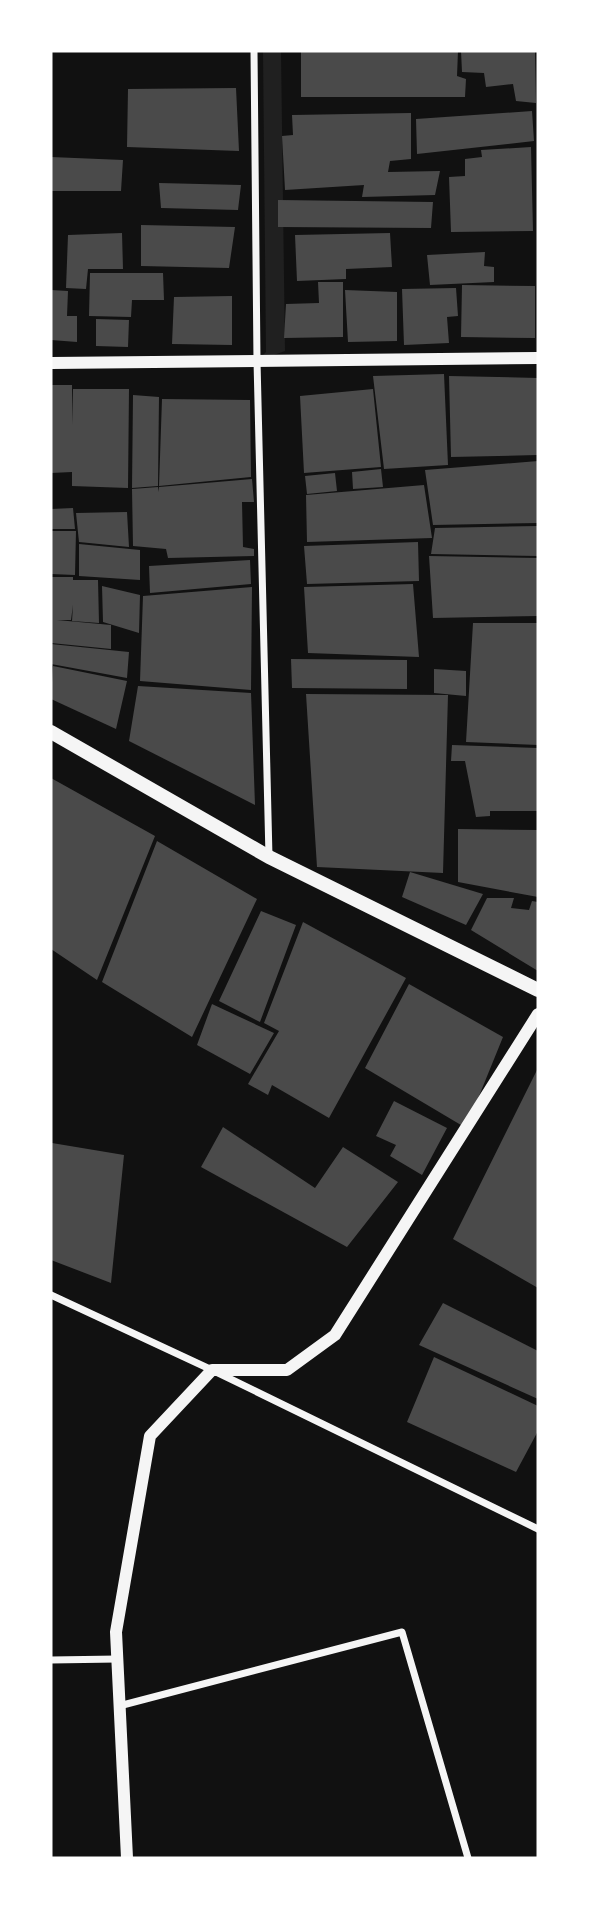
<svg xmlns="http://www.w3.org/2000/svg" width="589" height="1909" font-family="'Fira Sans Condensed',sans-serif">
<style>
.green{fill:#202020}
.building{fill:#4a4a4a}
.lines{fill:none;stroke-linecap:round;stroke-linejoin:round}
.minor{stroke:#f5f5f5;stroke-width:7}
.tertiary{stroke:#f5f5f5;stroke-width:12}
.secondary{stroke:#f5f5f5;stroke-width:14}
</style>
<rect width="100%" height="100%" fill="#111"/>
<!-- green -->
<path class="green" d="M263,51H281L285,351L257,361L266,352Z"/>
<!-- building -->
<path class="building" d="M301,51H458L457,76L466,79L465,97H301Z
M461,51H535L536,103L516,101L513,84L486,87L484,73L462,72Z
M236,88L239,151L127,147L128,89Z
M532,111L534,141L417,154L416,119Z
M411,113V159L390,161L388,172L440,171L435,195L362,197L364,185L285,190L282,136L293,135L292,115Z
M531,147L533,231L451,232L449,177L465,176V159L482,157L481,150Z
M51,157L123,160L121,191H51Z
M159,183L241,185L238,210L161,208Z
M278,200L433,202L431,228L278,227Z
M141,225L235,227L229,268L141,266Z
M122,233L123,269H88L86,289L66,288L68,235Z
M390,233L392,267L346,269V279L297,281L295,235Z
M485,252L484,266L494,267V282L430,285L427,255Z
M90,273H163L164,300H132L131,317L89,316Z
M318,282H343V337L284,338L286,304L319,303Z
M462,285L535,286V338L461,337Z
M456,288L458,316L447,317L449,343L404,345L402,289Z
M51,290L68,291L67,316H77V342L51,340Z
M345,290L397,292V341L348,342Z
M232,296V345L172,344L174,297Z
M96,319L129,320L128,347L96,346Z
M444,374L448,465L384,469L373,376Z
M449,376L538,378L537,455L451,457Z
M51,385H72V425L73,389H129L128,488L72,486V472L51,473Z
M373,389L381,467L304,473L300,396Z
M133,395L159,397L158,486L132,488Z
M162,399L250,400L251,477L159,486Z
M538,461V523L433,525L425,470Z
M381,469L383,487L353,489L352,472Z
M335,473L337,491L307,494L305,476Z
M252,479L254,502H242L243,547L254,549V556L168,558L166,549L133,546L132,489L158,487L159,492V487Z
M424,485L432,538L307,542L306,495Z
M73,508L75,529H51V509Z
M127,512L129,547L79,542L76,513Z
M538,526V556L431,554L435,528Z
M51,531H76L75,575L51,574Z
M418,542L419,581L307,584L304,546Z
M79,544L140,550V580L79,576Z
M429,556L538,558V616L433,618Z
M250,560L251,584L150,593L149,566Z
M51,577H73V580H98L99,623L72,621L73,605L71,620H57L111,625V649L51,643Z
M413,584L419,657L308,653L304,587Z
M102,586L140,595L139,633L103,622Z
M252,587L251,690L140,681L143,596Z
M473,623H538V745L466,742Z
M51,644L129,652L127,678L51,664Z
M291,659L407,660V689L292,688Z
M53,666L127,681L116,729L51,699Z
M434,669L466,671V696L434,693Z
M138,686L251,693L255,805L129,741Z
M306,694L448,695L443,873L317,867Z
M452,745L538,748V811H490V816L476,817L465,761H451Z
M51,778L155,836L97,980L51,949Z
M458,829L538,830V897L458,882Z
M157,841L257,899L192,1037L102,982Z
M410,872L483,894L466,925L402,897Z
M487,898H514L511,908L529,910L532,901L538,902V971L471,930Z
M261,911L296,925L260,1022L219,1001Z
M303,922L406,978L329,1118L272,1085L268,1095L248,1084L279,1031L264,1023Z
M409,984L503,1037L466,1128L365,1068Z
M212,1004L274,1033L250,1074L197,1045Z
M538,1068V1288L453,1239Z
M394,1101L447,1128L422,1175L390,1156L396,1145L376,1136Z
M223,1127L315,1188L343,1147L398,1182L347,1247L201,1167Z
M52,1143L124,1155L111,1283L51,1260Z
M443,1303L538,1351V1399L419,1345Z
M434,1357L538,1406V1431L516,1472L407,1422Z"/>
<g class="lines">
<!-- minor -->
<path class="minor" d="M254,51L257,361L269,857
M51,1295L212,1370L538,1529
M51,1660L117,1659
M119,1706L402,1632L468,1858"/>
<!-- tertiary -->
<path class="tertiary" d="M51,363L538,358
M127,1858L116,1632L150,1436L212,1370H287L335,1335L538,1014"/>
<!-- secondary -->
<path class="secondary" d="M51,732L269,857L538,990"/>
</g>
<!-- border -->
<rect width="589" height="1909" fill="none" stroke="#ffffff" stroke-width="105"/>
</svg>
